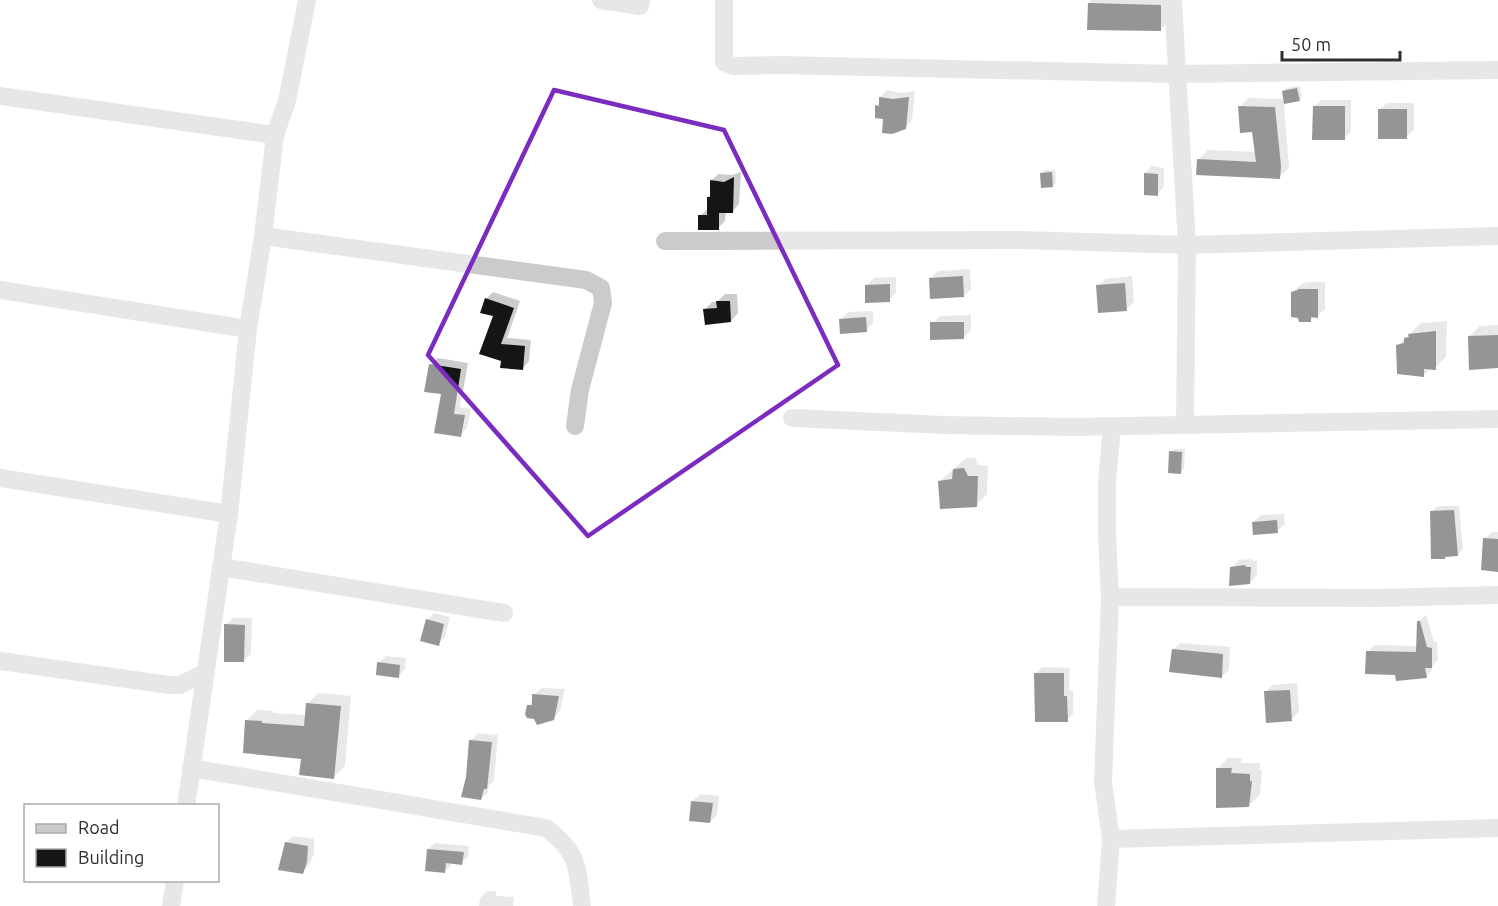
<svg xmlns="http://www.w3.org/2000/svg" width="1498" height="906" font-family="Ubuntu,sans-serif">
<style>
.shadow{fill:#0003}
.building{fill:#151515}
.lines{fill:none;stroke-linecap:round;stroke-linejoin:round}
.minor{stroke:#cbcbcb;stroke-width:18}
.marked{fill:none;stroke:#7b2cbf;stroke-width:4.5;stroke-linejoin:round}
</style>
<rect width="100%" height="100%" fill="#fff"/>
<!-- shadow -->
<path class="shadow" d="M1090,0H1170V20L1160,30L1089,28Z
M1300,86L1302,97L1299,100L1284,103L1289,168L1279,177L1198,160L1208,150L1256,152L1253,131L1239,107L1249,98L1284,99L1283,91L1286,88Z
M887,90L901,93L915,91L912,120L905,127L884,118L876,106L880,102V97Z
M1321,100H1351V131L1344,139L1314,107Z
M1387,103H1414V130L1406,137L1379,110Z
M1152,166L1164,168V187L1157,194L1145,173Z
M1045,170H1055L1056,183L1052,186L1042,173Z
M741,172L739,204L732,212L726,211L725,221L718,228L699,216L708,209V197L712,194L711,181L718,174L732,175Z
M970,269L971,289L964,296L930,278L938,271Z
M1132,276L1134,302L1126,309L1098,286L1105,279Z
M896,277V293L889,300L867,285L874,278Z
M1307,282H1325V309L1311,320L1292,293L1300,285Z
M493,292L520,301L507,338L531,340L529,361L523,368L502,360L494,315L486,299Z
M725,294H737L738,313L731,321L705,309L712,302H717Z
M873,311V323L866,330L841,319L848,312Z
M971,315V330L964,337L933,323L940,316Z
M1447,321L1446,357L1435,368H1431L1424,375L1398,346L1421,323Z
M1498,325V367L1469,337L1480,326Z
M438,358L468,363L460,407L471,409L467,428L460,435L430,365Z
M1174,449H1185L1184,469L1180,472L1171,452Z
M966,458H975L978,465L988,466L987,494L976,505L939,482Z
M1437,506H1459L1463,549L1458,555L1447,556L1445,558L1432,511Z
M1284,514L1285,524L1277,531L1253,522L1261,515Z
M1492,532H1498V570L1485,539Z
M1252,559L1253,561L1257,560V575L1250,583L1232,567L1239,560Z
M434,613L450,617L445,637L438,644L427,620Z
M1426,615L1434,642H1437L1438,660L1432,666V670L1426,677L1396,673L1368,652L1374,645L1418,646L1419,621Z
M233,618H252L251,654L243,661L226,625Z
M1180,643L1230,647L1229,670L1221,677L1173,650Z
M386,656L406,658L405,669L398,676L379,663Z
M1042,667L1070,668L1069,691H1073V714L1067,720L1036,673Z
M1297,683L1299,712L1292,719L1265,692L1272,685Z
M541,688L565,689L560,711L553,719L528,706L533,701L534,695Z
M318,693L351,696L345,766L334,777L246,721L257,710L273,711V713L306,715L307,704Z
M478,733L498,735L494,781L489,785L488,792L481,799L467,778L471,740Z
M1228,758H1242L1241,763H1260V770H1262L1260,795L1248,806L1217,769Z
M700,794L719,796L717,815L710,822L693,801Z
M293,836L314,839V854L309,865L302,872L286,843Z
M435,843L469,846L468,857L461,863L451,862V865L445,871L428,850Z
M487,891H496V896L514,897L513,906H479L480,898Z"/>
<!-- building -->
<path class="building" d="M1088,3L1161,5V31L1087,30Z
M1297,88L1300,101L1284,104L1282,91Z
M879,97L893,99L909,97L906,129L892,134L882,133L883,119L875,118V105L879,106Z
M1238,106L1275,107L1281,166L1280,179L1196,175L1197,159L1256,162L1252,132L1240,133Z
M1313,106H1345V140H1312Z
M1378,109H1407V139H1378Z
M1052,172L1053,187L1041,188L1040,173Z
M1144,173L1158,174V196L1144,195Z
M734,177L733,213H719V230H698V215H707V197H710V180L724,182Z
M963,276L964,297L930,299L929,278Z
M1125,283L1127,311L1098,313L1096,285Z
M890,284V302L865,303V285Z
M1298,289H1318V318L1311,317V322H1299L1298,318L1291,317V292L1298,290Z
M485,298L514,308L501,344L525,346L523,370L500,368L501,361L479,354L493,316L480,313Z
M716,301H730L731,322L705,325L703,309L717,308Z
M866,317L867,332L840,334L839,319Z
M930,322H964V339L930,340Z
M1436,331V370L1424,369V377L1397,374L1396,345L1404,343V338L1409,337L1408,334Z
M1498,335V368L1469,370L1468,336Z
M429,364L461,369L454,414L465,415L461,437L434,433L441,394L424,392Z
M1169,451L1182,452L1181,474L1168,473Z
M964,468L968,476H978L977,507L940,509L938,481L952,479L953,469Z
M1454,510L1458,556L1445,557V559H1431L1430,511Z
M1277,520L1278,533L1253,535L1252,522Z
M1483,538L1498,539V572L1481,570Z
M1245,565L1246,567H1251L1250,584L1229,586L1230,567Z
M426,619L444,624L439,646L420,641Z
M1417,621H1420L1427,647L1432,648V668H1425L1427,678L1396,681L1395,675L1365,674L1366,651L1416,652Z
M224,624L245,625L244,662H224Z
M1172,649L1223,654L1222,678L1169,672Z
M377,662L400,665L399,678L376,675Z
M1034,673H1064V696H1067L1068,722H1035Z
M1290,690L1292,721L1266,723L1264,691Z
M532,694L559,696L554,720L537,725L534,719L527,718L525,714L527,705H532Z
M306,703L341,706L334,779L299,775L301,759L243,753L245,720L262,721V723L304,726Z
M469,740L492,742L487,789H484L481,800L461,797L466,777Z
M1216,768H1232L1231,773L1250,774V781H1252L1249,807L1216,808Z
M691,801L713,803L710,823L689,821Z
M285,842L308,846L307,862L303,874L278,870Z
M427,849L464,852L462,865L446,863L445,873L425,871Z"/>
<g class="lines">
<!-- minor -->
<path class="minor" d="M601,0L640,6L641,0
M724,0V62L733,66L780,65L1177,74L1498,70
M1173,0L1187,245L1185,424
M0,96L275,135
M263,236L586,280L601,288L603,303L580,390L575,426
M665,241L1022,240L1187,245L1498,236
M0,290L248,329
M792,418L945,425L1073,427L1498,419
M0,478L229,514
M221,567L504,613
M1110,597L1377,598L1498,595
M0,661L169,685H180L206,672
M191,768L546,828C580,853 577,868 582,906
M186,806L229,514L248,329L263,236L275,135L287,101L307,0
M1111,839L1498,828
M171,906L175,880
M1106,906L1111,839L1103,782L1110,597L1107,535V481L1112,427"/>
</g>
<!-- marked area -->
<path d="M0 0H1498V906H0ZM554,90L724,130L838,365L588,536L428,355Z" fill="#fff" fill-opacity=".55" fill-rule="evenodd"/>
<path class="marked" d="M554,90L724,130L838,365L588,536L428,355Z"/>
<!-- legend -->
<rect x="24" y="804" width="195" height="78" fill="#ffffff" stroke="#ababab" stroke-width="1.5"/>
<rect x="36" y="824" width="30" height="9" fill="#cbcbcb" stroke="#ababab" stroke-width="1.5"/>
<text x="78" y="834" font-size="18" fill="#2e2e2e">Road</text>
<rect x="36" y="849" width="30" height="18" fill="#151515" stroke="#ababab" stroke-width="1.5"/>
<text x="78" y="864" font-size="18" fill="#2e2e2e">Building</text>
<!-- scale -->
<path d="M1282 51v9h118v-9" fill="none" stroke="#2e2e2e" stroke-width="3"/>
<text x="1291" y="51" font-size="18" fill="#2e2e2e" stroke="#ffffff" stroke-width="4.5" paint-order="stroke">50 m</text>
</svg>
